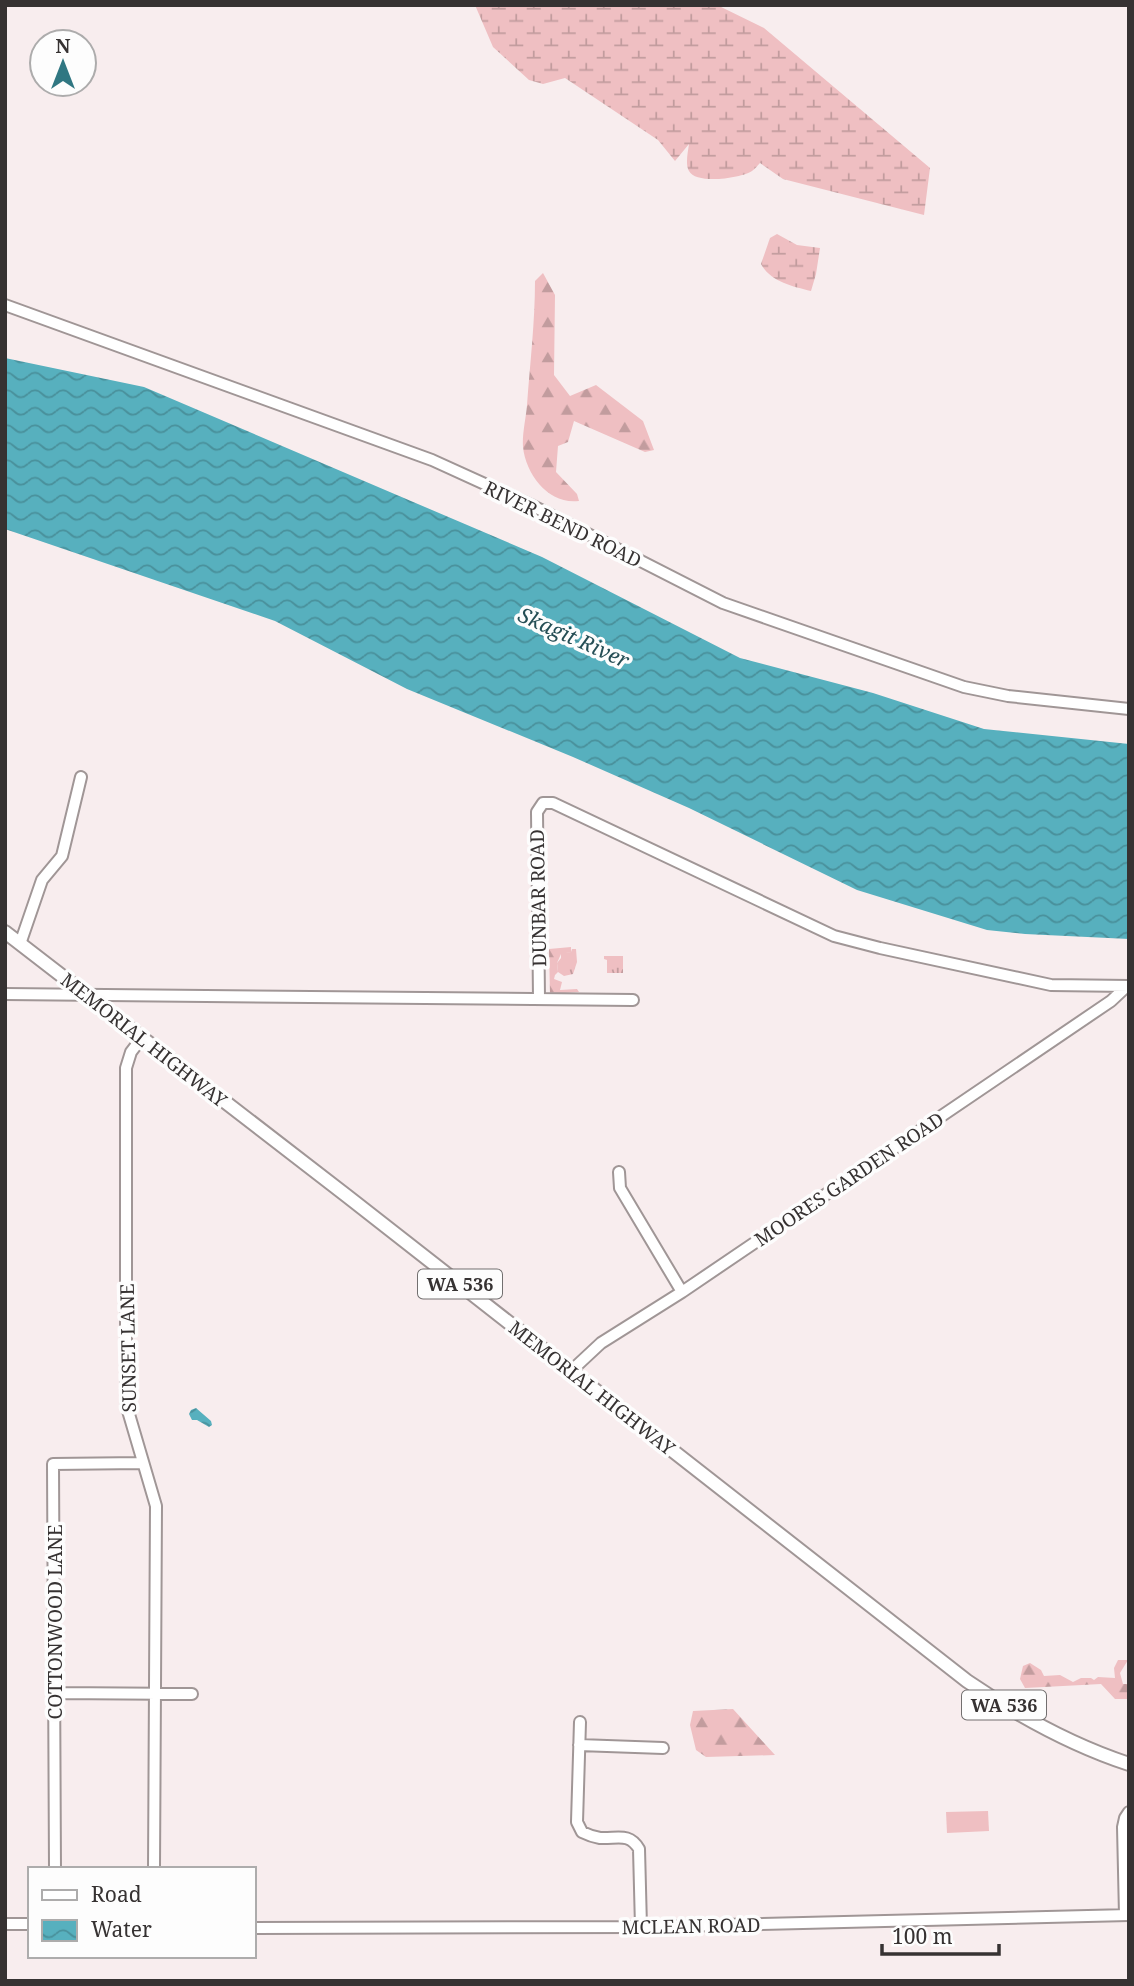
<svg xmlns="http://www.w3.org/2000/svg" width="1134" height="1986" font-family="'Noto Serif',serif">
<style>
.grass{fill:url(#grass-tufts)}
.forest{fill:url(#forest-firs)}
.wetland{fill:url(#wetland-marsh)}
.park{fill:#efbfc2}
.water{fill:url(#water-waves)}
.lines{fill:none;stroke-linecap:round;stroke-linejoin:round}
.minor-casing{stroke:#a09696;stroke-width:14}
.major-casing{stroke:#a09696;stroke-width:16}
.minor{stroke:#fff;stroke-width:10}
.major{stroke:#fff;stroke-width:12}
.labels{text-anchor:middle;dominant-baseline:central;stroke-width:7;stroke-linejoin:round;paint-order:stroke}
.shield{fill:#fdfdfd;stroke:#726f6f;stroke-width:2}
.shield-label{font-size:18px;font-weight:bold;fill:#363232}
.street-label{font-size:19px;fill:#363232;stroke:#fdfdfd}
.water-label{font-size:21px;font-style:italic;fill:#254e55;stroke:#fdfdfd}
</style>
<defs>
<pattern id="grass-tufts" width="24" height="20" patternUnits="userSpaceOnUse" patternTransform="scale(1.75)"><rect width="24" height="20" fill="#efbfc2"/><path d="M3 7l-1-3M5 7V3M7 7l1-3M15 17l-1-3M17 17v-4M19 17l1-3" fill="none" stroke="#c29c9e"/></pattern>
<pattern id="forest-firs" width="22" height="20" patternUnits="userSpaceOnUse" patternTransform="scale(1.75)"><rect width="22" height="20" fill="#efbfc2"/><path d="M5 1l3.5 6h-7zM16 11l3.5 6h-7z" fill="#c29c9e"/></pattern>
<pattern id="wetland-marsh" width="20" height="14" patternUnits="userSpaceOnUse" patternTransform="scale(1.75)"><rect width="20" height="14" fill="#efbfc2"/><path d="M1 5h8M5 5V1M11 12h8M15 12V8" fill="none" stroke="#c29c9e"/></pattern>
<pattern id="water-waves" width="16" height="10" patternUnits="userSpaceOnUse" patternTransform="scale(1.75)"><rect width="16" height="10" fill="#57b0be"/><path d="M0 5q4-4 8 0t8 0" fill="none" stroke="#49909b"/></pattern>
</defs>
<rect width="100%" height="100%" fill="#f8edee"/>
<!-- grass -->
<path class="grass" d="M572,949H576L577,962L573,974L564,976L558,972L557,963L561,958V953L571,952Z
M604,956H623V973H607V960L604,959Z"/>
<!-- forest -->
<path class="forest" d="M543,273L555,295L554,375L570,396L596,385L643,421L654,450L645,452L574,421L568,442L558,446L556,472L577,494L579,501C549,505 526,475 523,447C522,434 526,418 527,405C530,364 535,322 535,281Z
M571,947V952L561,954L557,963L558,972L555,975L554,979L562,982L560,990L577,989L579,992L550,994L549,949Z
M1118,1660H1128L1120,1673L1123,1684H1129V1699H1115L1101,1684L1025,1688L1020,1679L1023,1666L1030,1663L1041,1670L1044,1676L1060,1675L1073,1682L1081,1678H1091L1094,1680L1098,1677L1115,1678L1114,1668Z
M733,1709L775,1755L706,1757L696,1750L690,1725L693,1711Z"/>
<!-- wetland -->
<path class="wetland" d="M475,5H717L764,28L930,168L924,215L783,179L760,163C757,166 755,169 752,171C742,178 696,185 689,171C685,164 688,152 689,144L675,161L658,140L565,78L543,84L529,80L493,47Z
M777,234L797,245L820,248L816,274L811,291C792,286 771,282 761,264L770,238Z"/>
<!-- park -->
<path class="park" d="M988,1811L989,1831L947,1833L946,1812Z"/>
<!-- water -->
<path class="water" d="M5,358L144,387L542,557L740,658L873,693L984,729L1129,744V939L1025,934L987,930L857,890L689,808L573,757L407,689L275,621L5,529Z
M196,1408L211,1421L212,1425L209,1427L197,1420H192L189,1414L191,1410Z"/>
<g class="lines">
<!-- minor casing -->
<g class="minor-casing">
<path id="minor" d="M5,305L432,460L531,505L723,603L964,687L1008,696L1129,709
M20,944L42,880L62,856L81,777
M5,994L633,1000
M539,998L537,812L543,803H553L834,936L880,948L1051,985L1129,986
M141,1039L131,1052L126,1068V1404L156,1506L154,1869
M619,1172L620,1188L682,1292
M571,1371L601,1343L682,1292L1111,1001L1127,986
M55,1693L192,1694
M580,1722L577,1822L582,1832C588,1835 594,1837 600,1838C617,1839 629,1832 639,1849L641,1927
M579,1745L663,1748
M55,1869L53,1464L142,1463
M1125,1915L1123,1827L1125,1818L1129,1812
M5,1924H30
M254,1928L641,1927L1129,1915"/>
</g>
<!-- major casing -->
<g class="major-casing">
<path id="major" d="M5,932L347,1196L967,1681C1017,1715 1071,1745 1129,1764"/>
</g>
<!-- minor -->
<use href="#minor" class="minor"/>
<!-- major -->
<use href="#major" class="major"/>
</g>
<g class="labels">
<!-- shield labels -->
<g class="shield">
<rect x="418" y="1269.5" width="84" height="29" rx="5"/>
<rect x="962" y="1690.5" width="84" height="29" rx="5"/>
</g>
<g class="shield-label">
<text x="460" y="1284">WA 536</text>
<text x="1004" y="1705">WA 536</text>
</g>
<!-- street labels -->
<g class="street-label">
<text transform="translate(563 524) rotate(26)">RIVER BEND ROAD</text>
<text transform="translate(538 898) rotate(-91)">DUNBAR ROAD</text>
<text transform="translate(144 1040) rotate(38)">MEMORIAL HIGHWAY</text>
<text transform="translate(849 1179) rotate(-34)">MOORES GARDEN ROAD</text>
<text transform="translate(128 1348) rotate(-91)">SUNSET LANE</text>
<text transform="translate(592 1388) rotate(38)">MEMORIAL HIGHWAY</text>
<text transform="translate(55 1622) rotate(-90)">COTTONWOOD LANE</text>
<text transform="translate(691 1926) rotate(-1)">MCLEAN ROAD</text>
</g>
<!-- water labels -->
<g class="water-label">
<text transform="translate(574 637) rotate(24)">Skagit River</text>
</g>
</g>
<!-- border -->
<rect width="1134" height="1986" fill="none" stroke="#363232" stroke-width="14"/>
<!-- legend -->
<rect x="28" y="1867" width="228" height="91" fill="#fdfdfd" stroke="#adacac" stroke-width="2"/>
<rect x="42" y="1890" width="35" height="10" fill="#ffffff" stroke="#adacac" stroke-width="2"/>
<text x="91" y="1902" font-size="21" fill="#363232">Road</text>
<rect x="42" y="1920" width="35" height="21" fill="url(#water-waves)" stroke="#adacac" stroke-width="2"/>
<text x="91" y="1937" font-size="21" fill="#363232">Water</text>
<!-- north arrow -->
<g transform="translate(63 63)"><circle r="33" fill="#fdfdfd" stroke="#adacac" stroke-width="2"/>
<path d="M0-5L12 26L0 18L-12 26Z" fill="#307782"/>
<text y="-10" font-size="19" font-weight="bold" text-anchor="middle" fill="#363232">N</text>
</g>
<!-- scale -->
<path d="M882 1944v10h117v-10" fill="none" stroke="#363232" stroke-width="3.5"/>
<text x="892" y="1944" font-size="21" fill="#363232" stroke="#fdfdfd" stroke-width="5" paint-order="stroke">100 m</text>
</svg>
